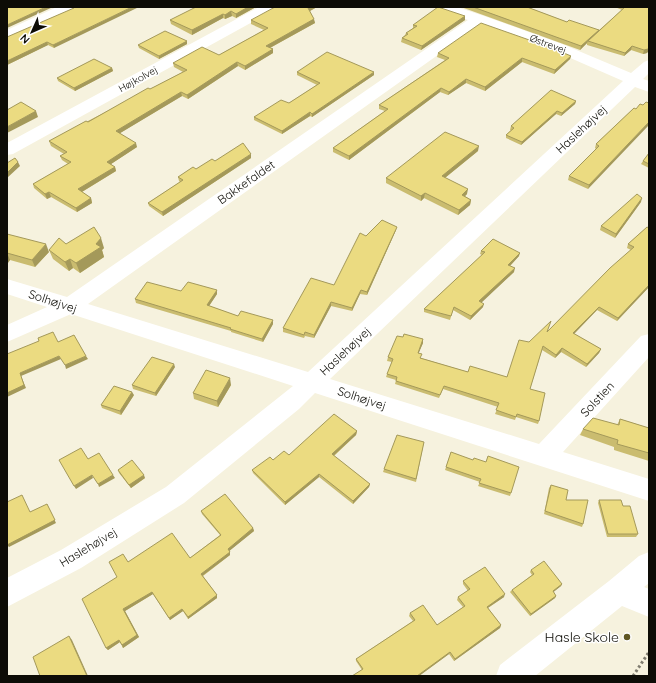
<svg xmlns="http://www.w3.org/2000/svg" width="656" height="683" font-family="Quicksand,sans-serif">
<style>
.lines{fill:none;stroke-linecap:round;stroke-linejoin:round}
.path{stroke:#807d70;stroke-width:3;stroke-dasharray:2.5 2.5;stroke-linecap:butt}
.minor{fill:#fff;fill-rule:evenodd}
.wall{fill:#cabc6f}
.shaded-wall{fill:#a4995a}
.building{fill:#ebdb81;stroke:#a4995a}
.poi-dot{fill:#605723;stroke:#fff;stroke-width:1.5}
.labels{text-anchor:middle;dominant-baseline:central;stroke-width:3;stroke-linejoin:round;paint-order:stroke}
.far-street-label{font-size:10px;fill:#0d0c06;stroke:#fff}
.street-label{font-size:12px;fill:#0d0c06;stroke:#fff}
.near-poi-label{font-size:14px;fill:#0d0c06;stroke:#fff;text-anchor:end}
</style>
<rect width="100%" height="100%" fill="#f6f2de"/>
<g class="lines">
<!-- path -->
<path class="path" d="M633,676L649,652"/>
<!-- minor -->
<path class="minor" d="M57,7H76L74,10L7,39V30Z
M259,7H276L274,10L13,154L7,155V143Z
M437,7H457L484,16L562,44L631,73L644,62L649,60V73L643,79L649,81V92L635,87L330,379L539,444L641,336L649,334V357L563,452L649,479V501L315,393L299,409L184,503L81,568L7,607V578L61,550L166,487L293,386L71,314L7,342V325L47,307L7,294V279L67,297L468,20L439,10ZM480,25L552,50L623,81L308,372L88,304Z
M649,552V583L644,587L649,589V617L622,606L535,676H496L500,665L609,581L639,556Z"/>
</g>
<!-- wall -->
<path class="wall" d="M256,7L236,18L232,16L225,19L223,18L192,35L171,24L170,20Z
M317,7L310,11L315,23L270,48L273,49V53L245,70L238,66L188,99L182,96L120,133L137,147L111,164L115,167L116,171L82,192L91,198L92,203L77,212L51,197L47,199L34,188L33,184L68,164L62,160L60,156L64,154L51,146L49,141L154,87L183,72L174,67L173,63L219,55L264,30L251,24V20Z
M461,7H527L567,22L599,30L598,31L622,10L615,7H649L647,53L643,54L631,50L624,56L587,45V43L580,50Z
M74,8L54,48L48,45L7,65Z
M465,16V20L421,50L401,42L402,38L405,35L406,33L413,28V25Z
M187,41V44L159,59L139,48L138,45Z
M438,53L571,56L570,59L554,74L522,62L485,91L466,83L448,95L440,92L349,160L333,152V148L385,111L379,109V105L445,60L437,57Z
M112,68L113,71L75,91L58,81L57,78Z
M297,72L374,75L312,117L310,116L282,134L254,120V117L289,103L317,85L297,75Z
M576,101L575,104L561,116L556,114L521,145L506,138V135L511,130H510L511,126Z
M634,108L588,189L568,180L569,176L596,149L595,148L596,144Z
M478,151L445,178L467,194L465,196L471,200L470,205L458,215L424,198L421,201L386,183V178Z
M649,153V168L641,164L643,161Z
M251,158L163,216L149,206L148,203L180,182L179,181L178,177L215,161Z
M641,202L615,238L600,230L601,226Z
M647,227L649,287L617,321L597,310L574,334L601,349L599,353L586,367L561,352L555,358L542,350L530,389L539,421L538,424L516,417L515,420L495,414L498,407L443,389L439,398L395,384L396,380L386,377L387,374L392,362L387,361L388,357L403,337L423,339V343L418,354L421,358L468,372L507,377L529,342L547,332L631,250L627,248L628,244Z
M396,230L367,295L360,294L352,311L331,306L314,338L305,336L304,338L283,332V328L334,285L366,236Z
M7,234L49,252L35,267L10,260L7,263Z
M66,244L104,248L102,250L104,257L80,273L73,268L69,271L53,259L49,250Z
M481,251L519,256L510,266L514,272L481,302L483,307L470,320L453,310L450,320L424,312V309L482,255L480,254Z
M181,291L217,294L209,306L238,316L273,324L263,342L231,332V331L136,303L135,299Z
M175,367L156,396L133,389L132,385Z
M231,385L218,407L194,399L193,393Z
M134,395L121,415L102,408L101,405Z
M620,419L649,428V461L614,450V447L580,435L583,429L617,425Z
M357,431L356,435L334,456L370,484L369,487L353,504L319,477L285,505L253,473L252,470L273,460L289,455Z
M424,442L416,482L383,472L384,469Z
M451,452L511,493L510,496L478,486L480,482L445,470Z
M118,470L145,478L131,488L119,473Z
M551,485L566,500L583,524L582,527L544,514L549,488Z
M599,500L623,506L638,534L636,537H607L598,503Z
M201,511L253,528L254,531L229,551L230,555L203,576L217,595V598L188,619L183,611L170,620L153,594L125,611L139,637L123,648L120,642L108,650L106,648L117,577L128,562L190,558L220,535L202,514Z
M531,570L562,584L561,586L553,592L556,596L555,598L530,616L510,592L512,590L532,575L530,572Z
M463,581L504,597L488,608L501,625L500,628L454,661L449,654L419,676H352L362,670L356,661V659L413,621L409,616L410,613L437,625L463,607L457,600L458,597L468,591L463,584Z"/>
<!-- shaded-wall -->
<path class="shaded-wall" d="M46,7H53L7,28V25Z
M132,7H139L54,48L53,45Z
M248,7H256L236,18V14Z
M310,7H317L308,12V8Z
M231,11L232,16L225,19V15Z
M223,14V18L192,35V30Z
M465,16V20L421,50L422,46Z
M314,19L315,23L266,50V46Z
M599,30L598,34L588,41L587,43L580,50L581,46Z
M187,41V44L159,59V56Z
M47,42L48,45L7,65V61Z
M632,46L631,50L624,56L625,53Z
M649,48V51L647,53L643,54L644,50Z
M273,49V53L245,70V66Z
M571,56L570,59L554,74L555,70Z
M522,58V62L485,91V87Z
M237,62L238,66L188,99L187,95Z
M112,68L113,71L75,91L74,88Z
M374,72V75L312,117V114Z
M466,79V83L448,95L449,92Z
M441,88L440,92L349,160V156Z
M181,92L182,96L117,135L116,131Z
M576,101L575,104L561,116L562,113Z
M36,111L38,117L7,133V127Z
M557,111L556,114L521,145L522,142Z
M310,112V116L282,134V131Z
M649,122V125L588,189L589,185Z
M136,143L137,147L108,166L107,162Z
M479,146L478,151L441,181L442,176Z
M251,154V158L163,216L162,212Z
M18,162L20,166L7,178V173Z
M115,167L116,171L80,193L78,189Z
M468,189L467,194L461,200L462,195Z
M49,192L51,197L47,199L45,194Z
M425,193L424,198L421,201V196Z
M91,198L92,203L77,212L76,208Z
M642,198L641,202L615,238L616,234Z
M471,200L470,205L458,215L459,210Z
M397,227L396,230L367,295V292Z
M101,238L104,248L102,250L104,257L80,273L76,263Z
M46,244L49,252L35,267L32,260Z
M7,253L10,260L8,263L7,262Z
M520,253L519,256L508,268V265Z
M70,259L73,268L69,271L65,262Z
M515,268L514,272L479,305V301Z
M649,285V287L617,321L618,318Z
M217,290V294L207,309V305Z
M361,290L360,294L352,311V308Z
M331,302V306L314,338V335Z
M484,304L483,307L470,320L471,316Z
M599,307L597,310L572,336L573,333Z
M273,320V324L263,342L262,339Z
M423,339V343L417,357L418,353Z
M562,348L561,352L555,358L556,355Z
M601,349L599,353L586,367L587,364Z
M59,356L61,359L21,376L26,388L7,397V393L20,373Z
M86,356L88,359L66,369L65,365Z
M174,364L175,367L156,396L155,393Z
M230,378L231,385L218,407L217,401Z
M132,392L134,395L121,415L120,411Z
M357,431L356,435L332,457V454Z
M319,474V477L285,505V502Z
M92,475L93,478L76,489L74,486Z
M113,475L115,478L99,487L98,484Z
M144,475L145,478L131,488L129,485Z
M370,484L369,487L353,504V501Z
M47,504L56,523L9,547L7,545Z
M253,528L254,531L228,552V549Z
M230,552V555L202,576L201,574Z
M562,584L561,586L551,594L553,591Z
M152,592L153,594L125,611L139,637L123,648L122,645L123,609Z
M505,594L504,597L486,609L487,607Z
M217,595V598L188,619V617Z
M556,596L555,598L530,616L531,614Z
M182,609L183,611L170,620L169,618Z
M501,625L500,628L454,661L455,659Z
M69,636L72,640L88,676H87Z
M119,640L120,642L108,650L106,648Z
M450,652L449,654L419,676H417Z"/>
<!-- building -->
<path class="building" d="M7,7H46L7,25Z
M75,7H132L53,45L47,42L7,61V37L74,8Z
M196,7H248L236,14L231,11L225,15L223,14L192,30L170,20Z
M275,7H310L308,8L314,19L266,46L273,49L245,66L237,62L187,95L181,92L116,131L136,143L107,162L115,167L78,189L91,198L76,208L49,192L45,194L33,184L71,162L60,156L67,152L49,141L86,121L88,122L148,88L150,89L154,87L187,70L173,63L202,47L219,55L268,28L251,20Z
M438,7L465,16L422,46L402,38L408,34L406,33L417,26L413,25Z
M473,7H527L567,22L569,20L599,30L581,46Z
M625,7H649V48L648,49L644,50L632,46L625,53L588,41Z
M481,23L552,48L571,56L555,70L522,58L485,87L466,79L449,92L441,88L349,156L333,148L388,109L379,105L449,58L438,53Z
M165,31L187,41L159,56L138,45Z
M327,52L374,72L312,114L310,112L282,131L254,117L281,100L289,103L320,83L297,72Z
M94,59L112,68L74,88L57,78Z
M551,90L576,101L562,113L557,111L522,142L506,135L514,128L511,126Z
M21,102L36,111L7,127V110Z
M646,102L649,103V122L589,185L569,176L599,146L596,144L634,108L636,109L640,104L643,105Z
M445,132L479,146L442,176L468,189L462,195L471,200L459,210L425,193L421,196L386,178Z
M243,143L251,154L162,212L148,203L183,180L178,177L193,167L196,169L212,159L215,161Z
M649,153V164L643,161Z
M15,158L18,162L7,173V163Z
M637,194L642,198L616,234L601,226Z
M382,220L397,227L367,292L361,290L352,308L331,302L314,335L305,332L304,335L283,328L311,278L334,285L360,233L366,236Z
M94,227L101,238L96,244L101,247L76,263L70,259L65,262L49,250L59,238L66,244Z
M647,227L649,228V285L618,318L599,307L573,333L601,349L587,364L562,348L556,355L543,346L530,389L545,393L539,421L517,414L516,417L496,410L499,403L444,386L440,395L396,381L397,377L387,374L393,359L388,357L397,336L403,337L404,334L423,339L418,353L422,354L420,358L468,372L470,366L507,377L519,340L529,342L551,321L547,332L610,268L634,247L628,244Z
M7,234L46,244L32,260L7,253Z
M493,239L520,253L508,265L515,268L479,301L484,304L471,316L454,307L451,316L424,309L485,252L481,251Z
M147,282L181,291L188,282L217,290L207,305L238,316L241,311L273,320L262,339L230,329L231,328L135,299Z
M53,332L58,342L74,335L86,356L65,365L59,356L20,373L24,385L7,393V354L39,341L38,338Z
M152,357L174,364L155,393L132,385Z
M206,370L230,378L217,401L193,393Z
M114,386L132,392L120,411L101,405Z
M334,414L357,431L332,454L370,484L353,501L319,474L285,502L252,470L270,457L273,460L284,451L289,455Z
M593,418L619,425L620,419L649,428V453L617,444L618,440L583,429Z
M397,435L424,442L416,479L384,469Z
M81,448L88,459L99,453L113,475L98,484L92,475L74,486L59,460Z
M451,452L473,460L474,458L486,462L488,456L519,467L511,493L479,483L481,479L446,467Z
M132,460L144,475L129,485L118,470Z
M551,485L568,490L566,500H588L583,524L545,511Z
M225,494L253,528L228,549L230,552L201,574L217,595L188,617L182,609L169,618L152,592L123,609L137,635L122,645L119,640L106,648L82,599L117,577L109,562L123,554L128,562L172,533L190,558L221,535L201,511Z
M22,495L30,512L47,504L55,520L7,545V502Z
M599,500H621L623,506H630L638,534H608Z
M544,561L562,584L553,591L556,596L531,614L512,590L534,574L531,570Z
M485,567L505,594L487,607L501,625L455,659L450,652L417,676H352L363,669L356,659L415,620L410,613L423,605L437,625L465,606L458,597L470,589L463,581Z
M69,636L87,676H40L33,657Z"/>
<!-- markers -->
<circle class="poi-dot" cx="627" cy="637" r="4"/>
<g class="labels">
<!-- far-street labels -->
<g class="far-street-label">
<text transform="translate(548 44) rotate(20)">Østrevej</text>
<text transform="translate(138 79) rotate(-29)">Højkolvej</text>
</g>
<!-- street labels -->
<g class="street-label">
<text transform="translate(581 129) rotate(-43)">Haslehøjvej</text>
<text transform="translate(246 182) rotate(-35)">Bakkefaldet</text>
<text transform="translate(53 301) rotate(18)">Solhøjvej</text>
<text transform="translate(345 351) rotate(-43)">Haslehøjvej</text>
<text transform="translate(362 398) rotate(18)">Solhøjvej</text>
<text transform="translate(597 399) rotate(-47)">Solstien</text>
<text transform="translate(88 547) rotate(-31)">Haslehøjvej</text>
</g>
<!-- near-poi labels -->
<g class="near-poi-label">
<text x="619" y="637">Hasle Skole</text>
</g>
</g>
<!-- border -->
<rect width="656" height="683" fill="none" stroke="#0d0c06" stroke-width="16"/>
<!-- north arrow -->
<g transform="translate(32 32) rotate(225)" stroke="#ffffff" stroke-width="3" paint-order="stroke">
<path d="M0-3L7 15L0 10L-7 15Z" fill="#0d0c06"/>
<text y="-6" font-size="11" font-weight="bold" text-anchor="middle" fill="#0d0c06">N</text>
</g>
</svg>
